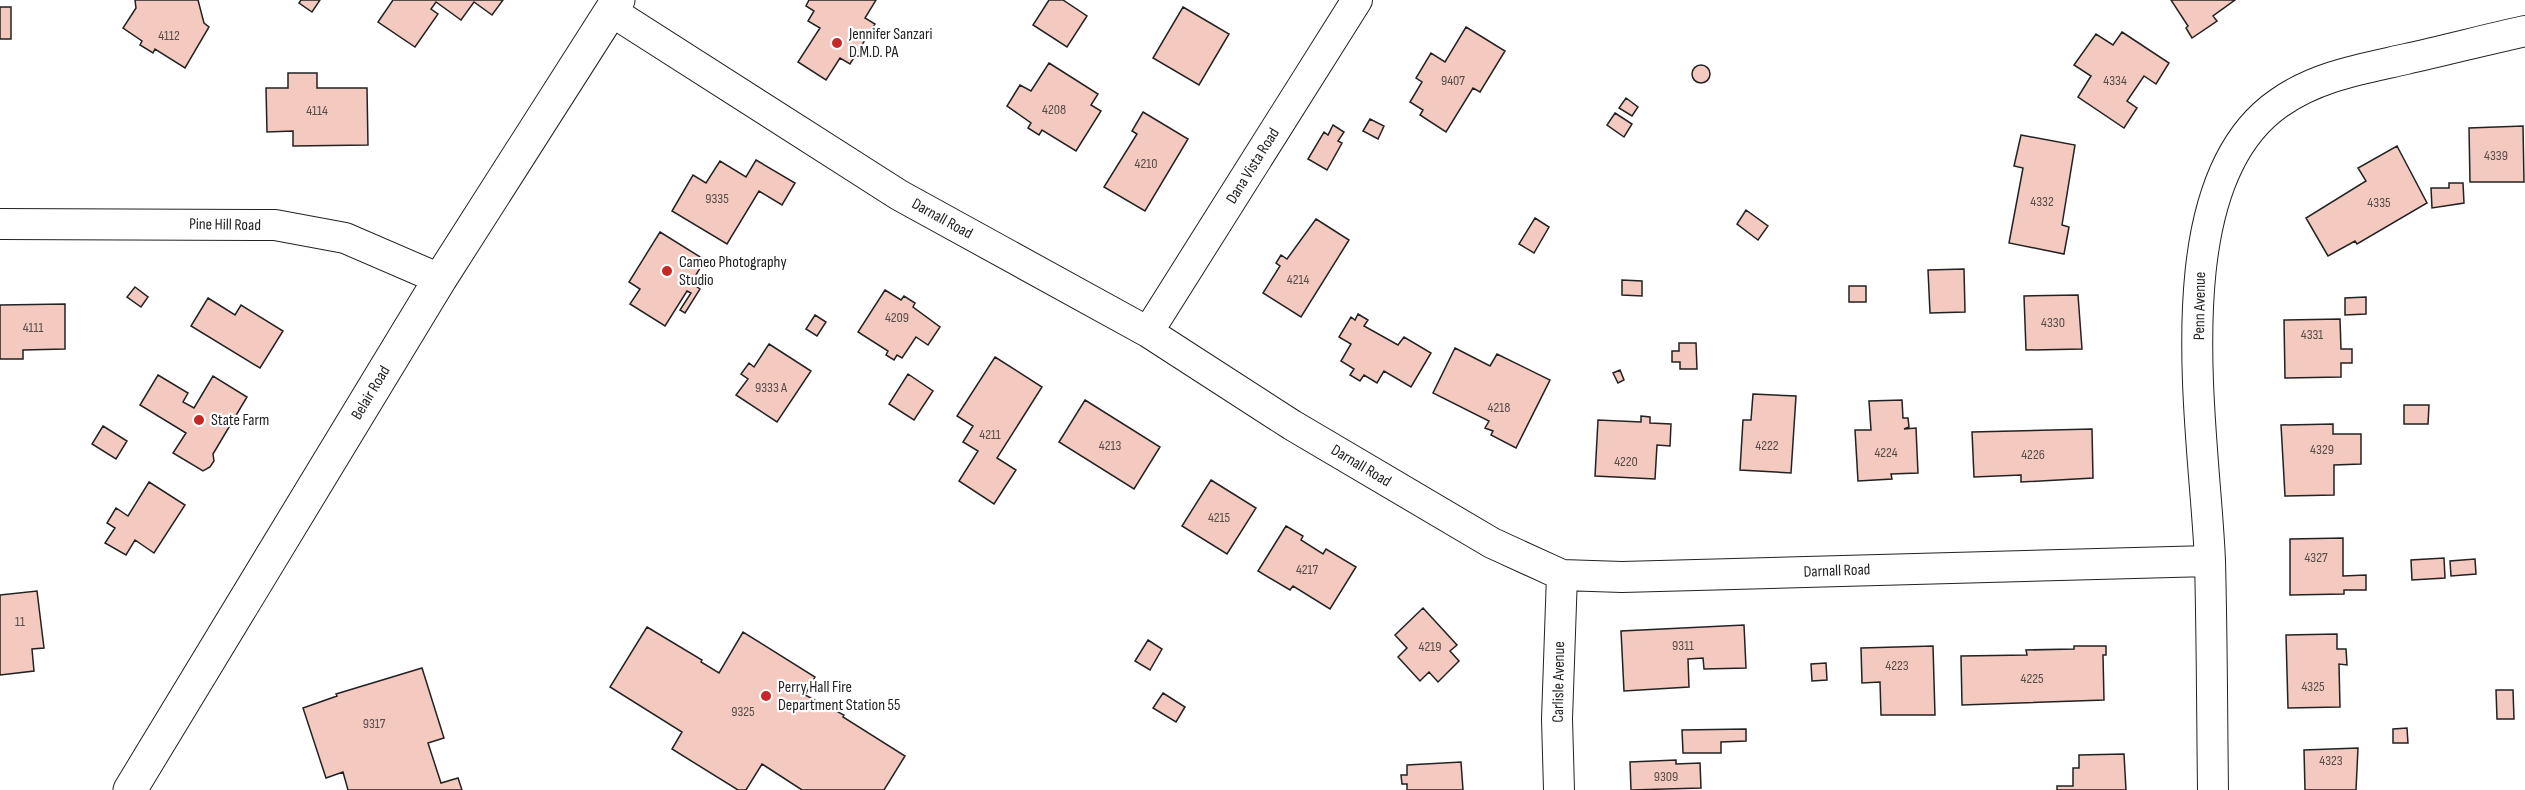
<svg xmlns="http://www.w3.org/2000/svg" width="2525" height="790" font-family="'Sofia Sans Condensed',sans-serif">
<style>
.building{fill:#f3c9c0;stroke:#222;stroke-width:1.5}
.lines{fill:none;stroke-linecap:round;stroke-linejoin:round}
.street-casing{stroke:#222;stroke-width:32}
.highway-casing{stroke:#222;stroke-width:35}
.street{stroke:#fff;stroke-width:30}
.highway{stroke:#fff;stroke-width:33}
.poi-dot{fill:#c62828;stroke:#fff;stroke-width:2}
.labels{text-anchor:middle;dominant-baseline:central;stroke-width:4.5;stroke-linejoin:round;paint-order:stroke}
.number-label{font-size:14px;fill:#564c4a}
.poi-label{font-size:16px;fill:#222;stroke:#fff;text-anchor:start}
.street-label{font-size:16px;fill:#222;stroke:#fff}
</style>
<rect width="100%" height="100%" fill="#fff"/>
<!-- building -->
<path class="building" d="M135,0H198L204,23L209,27L185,68L155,49L153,53L140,45L142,41L123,28L136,8Z
M301,0H320L312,12L299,3Z
M393,0H503L492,15L474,2L461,20L436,2L431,9L438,14L415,47L378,22Z
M809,0H876L865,18L875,24L850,64L840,58L826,80L798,62L820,28L808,21L814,11L806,6Z
M1049,0H1063L1087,16L1067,47L1033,25Z
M2171,0H2235L2213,16L2217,21L2192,38L2186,28L2188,26Z
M0,7H11V39H0Z
M1183,7L1229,34L1199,85L1153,58Z
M1466,27L1505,51L1480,92L1473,88L1446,132L1420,115L1423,110L1410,102L1422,82L1416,78L1431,53L1445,62Z
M2122,32L2169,63L2156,84L2144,76L2127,101L2137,108L2124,128L2078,97L2091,76L2074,65L2096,34L2113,45Z
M1049,63L1098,94L1091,105L1101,111L1076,151L1042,130L1039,135L1028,128L1031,123L1007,106L1020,85L1031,91Z
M1692 74a9 9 0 1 1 18 0a9 9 0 1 1-18 0Z
M288,73H317V88H367L368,145L293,146V131L267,132L266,88H288Z
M1626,98L1638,107L1632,116L1619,108Z
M1143,112L1188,139L1145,211L1104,187L1137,134L1132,131Z
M1615,113L1632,124L1624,137L1607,125Z
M1370,119L1384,126L1378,139L1363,131Z
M1333,125L1344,132L1338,141L1342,143L1327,170L1308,159L1324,132L1328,135Z
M2523,126L2524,182H2470L2469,128Z
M2021,135L2075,145L2062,225L2069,227L2064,254L2009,243L2023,168L2014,166Z
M2397,146L2427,203L2357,244L2355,241L2328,256L2306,218L2366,181L2358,168Z
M756,160L795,183L782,205L759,191L727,244L672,211L693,175L706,183L720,161L746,177Z
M2449,183H2463L2464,203L2432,208L2431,188H2449Z
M1746,210L1768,226L1758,240L1737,224Z
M1535,218L1549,227L1534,253L1519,244Z
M1316,219L1349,240L1301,317L1263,293L1280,266L1276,263L1281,255L1287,259Z
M660,232L705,260L691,283L700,289L685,313L680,310L691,293L687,291L665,326L630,304L640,289L629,282Z
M1964,269L1965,312L1930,313L1928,270Z
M1622,280L1642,281V296L1622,295Z
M1849,286H1866V302H1849Z
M135,287L148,297L141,307L127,297Z
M885,290L901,300L904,296L915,303L913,307L940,327L928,345L916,337L902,358L897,355L894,360L886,355L888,351L858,332Z
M2078,295L2082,349L2026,350L2024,296Z
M2366,297V314L2345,315V298Z
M208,298L235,315L241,305L283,331L260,368L191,326Z
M65,304V349L23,350V359H0V305Z
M1358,314L1368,320L1364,326L1398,345L1404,337L1431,353L1411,387L1384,371L1377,383L1364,375L1360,381L1350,375L1354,369L1341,361L1351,344L1339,337L1351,317L1355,320Z
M815,315L826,322L817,336L806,329Z
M2340,319L2341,349H2352V363H2341V377L2285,378L2284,320Z
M1679,343H1696L1697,369H1680V362H1672V351H1679Z
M769,344L811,371L777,422L736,395L748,379L741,374L749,363L754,367Z
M1455,348L1490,366L1497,354L1550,380L1516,448L1491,435L1493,431L1485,428L1489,421L1433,393Z
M995,357L1042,387L997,458L1016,470L994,504L959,481L978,451L963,442L973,426L957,416Z
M1620,370L1624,380L1618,383L1613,373Z
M908,374L933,391L914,420L889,404Z
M158,375L188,393L183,402L194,408L213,376L247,397L213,454L214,461L210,467L203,471L173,453L186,433L140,405Z
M1753,394L1796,396L1791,473L1740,470L1743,420H1751Z
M1085,400L1160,447L1134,489L1059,442Z
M1902,400L1903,418H1908L1909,427L1904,429L1916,428L1918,473L1891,474L1892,479L1858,481L1855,430H1871L1869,401Z
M2404,405H2429L2428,424H2404Z
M1641,416L1650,417V423L1671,424L1670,446L1657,445L1655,479L1595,476L1598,420L1641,422Z
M2333,424V434H2361V464L2334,465V495L2285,496L2281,425Z
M103,426L127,441L116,459L92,444Z
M2092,429L2093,478L2021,482V475L1974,477L1972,432Z
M1211,480L1256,508L1227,554L1182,526Z
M149,482L185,505L154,553L135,540L126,555L105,543L115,528L107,523L116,508L128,516Z
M1286,526L1303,536L1301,540L1323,554L1326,549L1356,567L1330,609L1293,586L1290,590L1258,571Z
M2343,538V576L2366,575V590H2344V594L2290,595V539Z
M2444,558L2445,578L2412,580L2411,560Z
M2475,559L2476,574L2451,576L2450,561Z
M37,591L44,648L32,649L34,671L0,675V595Z
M1423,608L1457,645L1450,651L1459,661L1438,682L1429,672L1420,681L1398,657L1407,648L1395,635Z
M1744,625L1746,668L1704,669L1703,658L1688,659L1689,687L1624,691L1621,631Z
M647,627L702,660L701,662L719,673L743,632L815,677L805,695L844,715L843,717L905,756L884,790H802L762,764L746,790H738L672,749L682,732L610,687Z
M2337,634V649H2346L2347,665L2339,664L2340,707L2288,708L2286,635Z
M1148,640L1162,649L1150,670L1135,661Z
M1933,646L1935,715H1881L1880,682L1862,683L1861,648Z
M2074,646H2106V655H2103L2104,700L1962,705L1961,656L2027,655L2026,650L2074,649Z
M1826,663L1827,680L1812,681L1811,664Z
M422,668L444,738L428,743L441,783L458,778L462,790H348L343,772L326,778L303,708L337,696L336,694Z
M2496,690H2513L2514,719H2497Z
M1163,693L1185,707L1176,722L1153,708Z
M2407,728L2408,743H2393V729Z
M1746,729V741L1721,742V753H1683L1682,730Z
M2358,748L2356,790H2305L2304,750Z
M2124,754L2126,790H2057V786H2073V768H2079V755Z
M1676,760V764L1700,763L1701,788L1631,790L1630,762Z
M1461,762L1463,790H1407V784H1402L1401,775H1407V765Z"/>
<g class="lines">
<!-- street casing -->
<g class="street-casing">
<path id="street" d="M611,11L899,195L1148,332L1292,425L1492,543L1562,575L1622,577L2209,561
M0,224L275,225L345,238L440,279
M1148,332L1357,0
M1559,790L1557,719L1562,575
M2213,790C2212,714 2212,637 2210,561C2205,435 2159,186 2279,103C2317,76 2362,69 2406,59C2446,50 2485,40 2525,31"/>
</g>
<!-- highway casing -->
<g class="highway-casing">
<path id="highway" d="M130,790L440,279L618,0"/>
</g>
<!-- street -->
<use href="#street" class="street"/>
<!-- highway -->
<use href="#highway" class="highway"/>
</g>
<!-- markers -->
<g class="poi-dot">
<circle cx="837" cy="43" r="6"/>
<circle cx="667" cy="271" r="6"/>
<circle cx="199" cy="420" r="6"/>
<circle cx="766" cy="696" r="6"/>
</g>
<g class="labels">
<!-- number labels -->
<g class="number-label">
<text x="169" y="35">4112</text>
<text x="1453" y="80">9407</text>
<text x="2115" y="80">4334</text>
<text x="1054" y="109">4208</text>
<text x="317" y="110">4114</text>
<text x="2496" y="155">4339</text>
<text x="1146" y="163">4210</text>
<text x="717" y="198">9335</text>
<text x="2042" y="201">4332</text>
<text x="2379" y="202">4335</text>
<text x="1298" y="279">4214</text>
<text x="897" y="317">4209</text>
<text x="2053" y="322">4330</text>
<text x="33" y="327">4111</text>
<text x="2312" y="334">4331</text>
<text x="771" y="387">9333 A</text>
<text x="1499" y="407">4218</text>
<text x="990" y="434">4211</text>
<text x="1110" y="445">4213</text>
<text x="1767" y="445">4222</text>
<text x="2322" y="449">4329</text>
<text x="1886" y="452">4224</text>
<text x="2033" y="454">4226</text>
<text x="1626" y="461">4220</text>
<text x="1219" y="517">4215</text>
<text x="2316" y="557">4327</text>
<text x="1307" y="569">4217</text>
<text x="20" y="621">11</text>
<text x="1683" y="645">9311</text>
<text x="1430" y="646">4219</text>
<text x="1897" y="665">4223</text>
<text x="2032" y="678">4225</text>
<text x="2313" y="686">4325</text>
<text x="743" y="711">9325</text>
<text x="374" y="723">9317</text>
<text x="2331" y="760">4323</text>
<text x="1666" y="776">9309</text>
</g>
<!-- poi labels -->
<g class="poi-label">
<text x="849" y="34">Jennifer Sanzari<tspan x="849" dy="18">D.M.D. PA</tspan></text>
<text x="679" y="262">Cameo Photography<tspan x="679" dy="18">Studio</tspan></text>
<text x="211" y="420">State Farm</text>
<text x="778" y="687">Perry Hall Fire<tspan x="778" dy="18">Department Station 55</tspan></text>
</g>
<!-- street labels -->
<g class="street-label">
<text transform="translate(1253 166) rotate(-58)">Dana Vista Road</text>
<text transform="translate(942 219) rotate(29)">Darnall Road</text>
<text transform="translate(225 225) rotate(1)">Pine Hill Road</text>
<text transform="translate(2200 306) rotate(-89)">Penn Avenue</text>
<text transform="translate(371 393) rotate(-59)">Belair Road</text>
<text transform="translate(1361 466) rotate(31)">Darnall Road</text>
<text transform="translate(1837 571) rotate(-2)">Darnall Road</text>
<text transform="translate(1559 682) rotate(-89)">Carlisle Avenue</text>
</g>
</g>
</svg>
